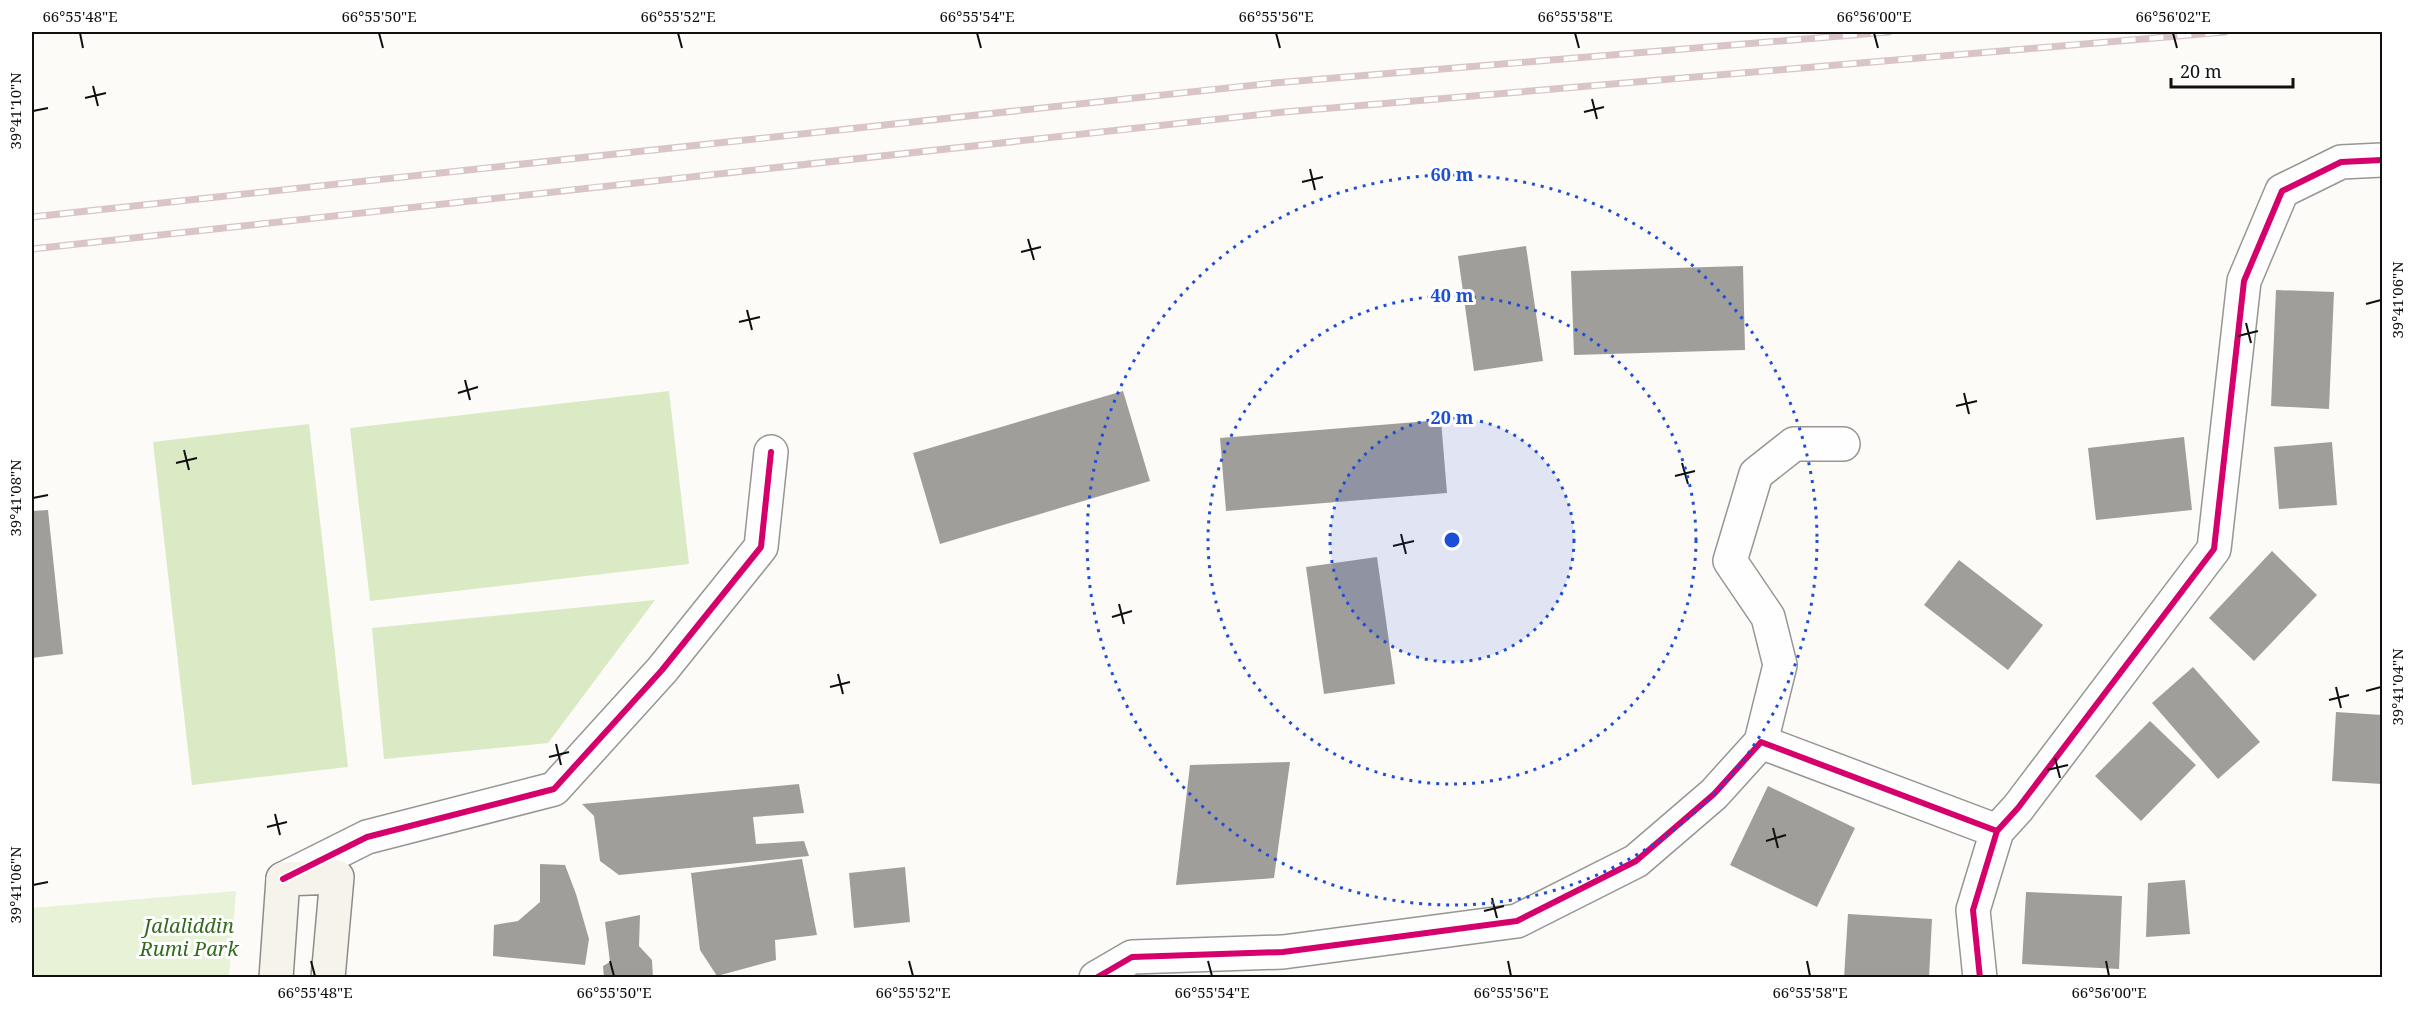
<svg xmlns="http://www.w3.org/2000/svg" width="2414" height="1009" font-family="'Noto Serif',serif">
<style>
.green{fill:#e8f2d7}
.forest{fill:#d9eac4}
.building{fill:#a09e9b}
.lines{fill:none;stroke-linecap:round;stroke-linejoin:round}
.minor-casing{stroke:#969694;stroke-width:36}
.secondary-casing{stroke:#8d8c8b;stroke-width:36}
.minor{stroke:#fffefe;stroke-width:33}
.secondary{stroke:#f6f3eb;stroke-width:33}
.rail-casing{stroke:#d9c5c7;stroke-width:7}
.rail{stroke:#fff;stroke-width:4.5;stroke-dasharray:14;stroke-linecap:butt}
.cycleway-casing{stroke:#fff;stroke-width:10}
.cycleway{stroke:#d6006c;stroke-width:6}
.ticks{fill:none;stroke:#101010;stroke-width:2}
.ring{fill:none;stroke:#1d4ed8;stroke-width:3;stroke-dasharray:3 6}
.labels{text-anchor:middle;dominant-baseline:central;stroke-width:6;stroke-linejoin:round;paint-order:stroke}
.park-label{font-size:20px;font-style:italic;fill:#336a1e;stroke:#fff}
.centre{fill:#1d4ed8;stroke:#fff;stroke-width:3}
.ring-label{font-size:18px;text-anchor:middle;font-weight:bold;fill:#1d4ed8;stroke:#fff;stroke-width:6;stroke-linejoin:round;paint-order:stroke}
.neatline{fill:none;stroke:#101010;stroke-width:2}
.ticks-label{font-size:15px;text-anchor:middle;fill:#101010}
</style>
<rect width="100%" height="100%" fill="#fcfbf7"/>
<!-- green -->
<path class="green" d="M236,891L229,977H32V908Z"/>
<!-- forest -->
<path class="forest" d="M669,391L689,564L370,601L350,428Z
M309,424L348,767L192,785L153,442Z
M655,600L548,743L384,759L372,628Z"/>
<!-- building -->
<path class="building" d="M1526,246L1543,361L1474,371L1458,256Z
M1743,266L1745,350L1574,355L1571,271Z
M2276,290L2334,292L2329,409L2271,406Z
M1123,391L1150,481L940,544L913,453Z
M1441,420L1447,493L1226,511L1220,438Z
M2184,437L2192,510L2096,520L2088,448Z
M2332,442L2337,505L2279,509L2274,447Z
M48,510L63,654L32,658V511Z
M2272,551L2317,595L2254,661L2209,618Z
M1377,557L1395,684L1324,694L1306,567Z
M1959,560L2043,625L2008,670L1924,605Z
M2193,667L2260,742L2218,779L2152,703Z
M2336,712L2382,715V784L2332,781Z
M2150,721L2196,765L2141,821L2095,776Z
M1290,762L1274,878L1176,885L1190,765Z
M799,784L804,813L753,817L756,844L804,841L809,856L619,875L600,861L594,816L582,804Z
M1768,786L1855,828L1817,907L1730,865Z
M802,859L817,935L775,940L776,960L717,976L700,950L691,873Z
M540,864L565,865L576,894L589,939L585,965L493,956L494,925L518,921L540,902Z
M905,867L910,922L854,928L849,873Z
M2185,880L2190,934L2146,937L2148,883Z
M2026,892L2122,896L2119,969L2022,964Z
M1848,914L1932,919L1929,978H1844Z
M640,915L639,946L652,960L653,978H604L603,966L610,962L605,922Z"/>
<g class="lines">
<!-- minor casing -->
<g class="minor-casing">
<path id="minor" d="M1761,742L1780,665L1768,617L1730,561L1756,474L1794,444H1843
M283,879L367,837L554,789L662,670L761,547L771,452
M1096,978L1132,957L1283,952L1517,921L1636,861L1714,794L1761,742L1997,831
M1980,978L1973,910L1997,831L2018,808L2214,549L2244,281L2282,191L2341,162L2382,160"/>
</g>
<!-- secondary casing -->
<g class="secondary-casing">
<path id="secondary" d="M276,978L283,879L337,877L328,978"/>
</g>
<!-- minor -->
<use href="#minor" class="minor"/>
<!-- secondary -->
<use href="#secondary" class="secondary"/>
<!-- rail casing -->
<g class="rail-casing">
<path id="rail" d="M32,217L1274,83L1889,32
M32,249L1284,112L2225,32"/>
</g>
<!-- rail -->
<use href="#rail" class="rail"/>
<!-- cycleway casing -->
<g class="cycleway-casing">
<path id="cycleway" d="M283,879L367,837L554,789L662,670L761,547L771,452
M1096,978L1132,957L1283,952L1517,921L1636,861L1714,794L1761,742L1997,831
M1980,978L1973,910L1997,831L2018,808L2214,549L2244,281L2282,191L2341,162L2382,160"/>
</g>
<!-- cycleway -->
<use href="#cycleway" class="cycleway"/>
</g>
<!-- ticks -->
<path class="ticks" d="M80,33L83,48M379,33L383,48M678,33L682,48M977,33L981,48M1276,33L1280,48M1575,33L1579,48M1874,33L1878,48M2173,33L2177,48M93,86L98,106M85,98L106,93M1592,99L1597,119M33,111L48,108M1584,112L1604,107M1310,169L1315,190M1302,182L1323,177M1028,239L1034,260M1021,252L1041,247M2366,304L2381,300M747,310L752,330M739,322L760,317M2246,323L2251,343M2238,336L2258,331M465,380L470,400M458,393L478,387M1964,393L1969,414M1956,406L1977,401M184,450L189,470M176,463L197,458M1682,463L1688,484M1675,476L1695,471M33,498L48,495M1401,534L1406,554M1393,546L1414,541M1119,604L1124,624M1112,617L1132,611M838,674L843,694M830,687L850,682M2336,687L2341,708M2366,691L2381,687M2329,700L2349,695M556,744L561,765M549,757L569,752M2055,758L2060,778M2047,770L2068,765M275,814L280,835M267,827L287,822M1773,828L1778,848M1766,841L1786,835M33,885L48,882M1492,898L1497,918M1484,911L1504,906M311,961L315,976M610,961L614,976M909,961L913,976M1208,961L1212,976M1508,961L1511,976M1807,961L1810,976M2106,961L2109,976"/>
<!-- distance rings -->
<circle cx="1452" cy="540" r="122" fill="#1d4ed8" fill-opacity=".12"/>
<g class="ring">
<circle cx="1452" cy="540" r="122"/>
<circle cx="1452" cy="540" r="244"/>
<circle cx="1452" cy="540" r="365"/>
</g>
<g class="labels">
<!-- park labels -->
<g class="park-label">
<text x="189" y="925">Jalaliddin<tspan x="189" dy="23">Rumi Park</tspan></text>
</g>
</g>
<circle cx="1452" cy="540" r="9" class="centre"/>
<g class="ring-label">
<text x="1452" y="181">60 m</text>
<text x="1452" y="302">40 m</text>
<text x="1452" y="424">20 m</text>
</g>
<!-- border -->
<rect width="2414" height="1009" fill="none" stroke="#ffffff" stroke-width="66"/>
<!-- scale -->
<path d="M2171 78v9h122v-9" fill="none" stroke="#101010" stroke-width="3"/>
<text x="2180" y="78" font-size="18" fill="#101010" stroke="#ffffff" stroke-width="4.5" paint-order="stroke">20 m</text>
<rect x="33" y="33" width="2348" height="943" class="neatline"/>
<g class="ticks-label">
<text x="80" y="22">66°55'48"E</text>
<text x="379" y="22">66°55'50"E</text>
<text x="678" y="22">66°55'52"E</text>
<text x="977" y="22">66°55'54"E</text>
<text x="1276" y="22">66°55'56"E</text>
<text x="1575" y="22">66°55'58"E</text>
<text x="1874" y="22">66°56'00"E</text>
<text x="2173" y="22">66°56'02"E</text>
<text transform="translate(16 111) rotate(-90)" y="5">39°41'10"N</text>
<text transform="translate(2398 300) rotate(-90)" y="5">39°41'06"N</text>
<text transform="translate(16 498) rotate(-90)" y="5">39°41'08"N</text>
<text transform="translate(2398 687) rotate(-90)" y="5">39°41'04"N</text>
<text transform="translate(16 885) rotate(-90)" y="5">39°41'06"N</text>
<text x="315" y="998">66°55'48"E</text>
<text x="614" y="998">66°55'50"E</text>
<text x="913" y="998">66°55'52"E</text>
<text x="1212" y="998">66°55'54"E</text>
<text x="1511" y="998">66°55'56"E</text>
<text x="1810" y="998">66°55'58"E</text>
<text x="2109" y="998">66°56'00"E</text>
</g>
</svg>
